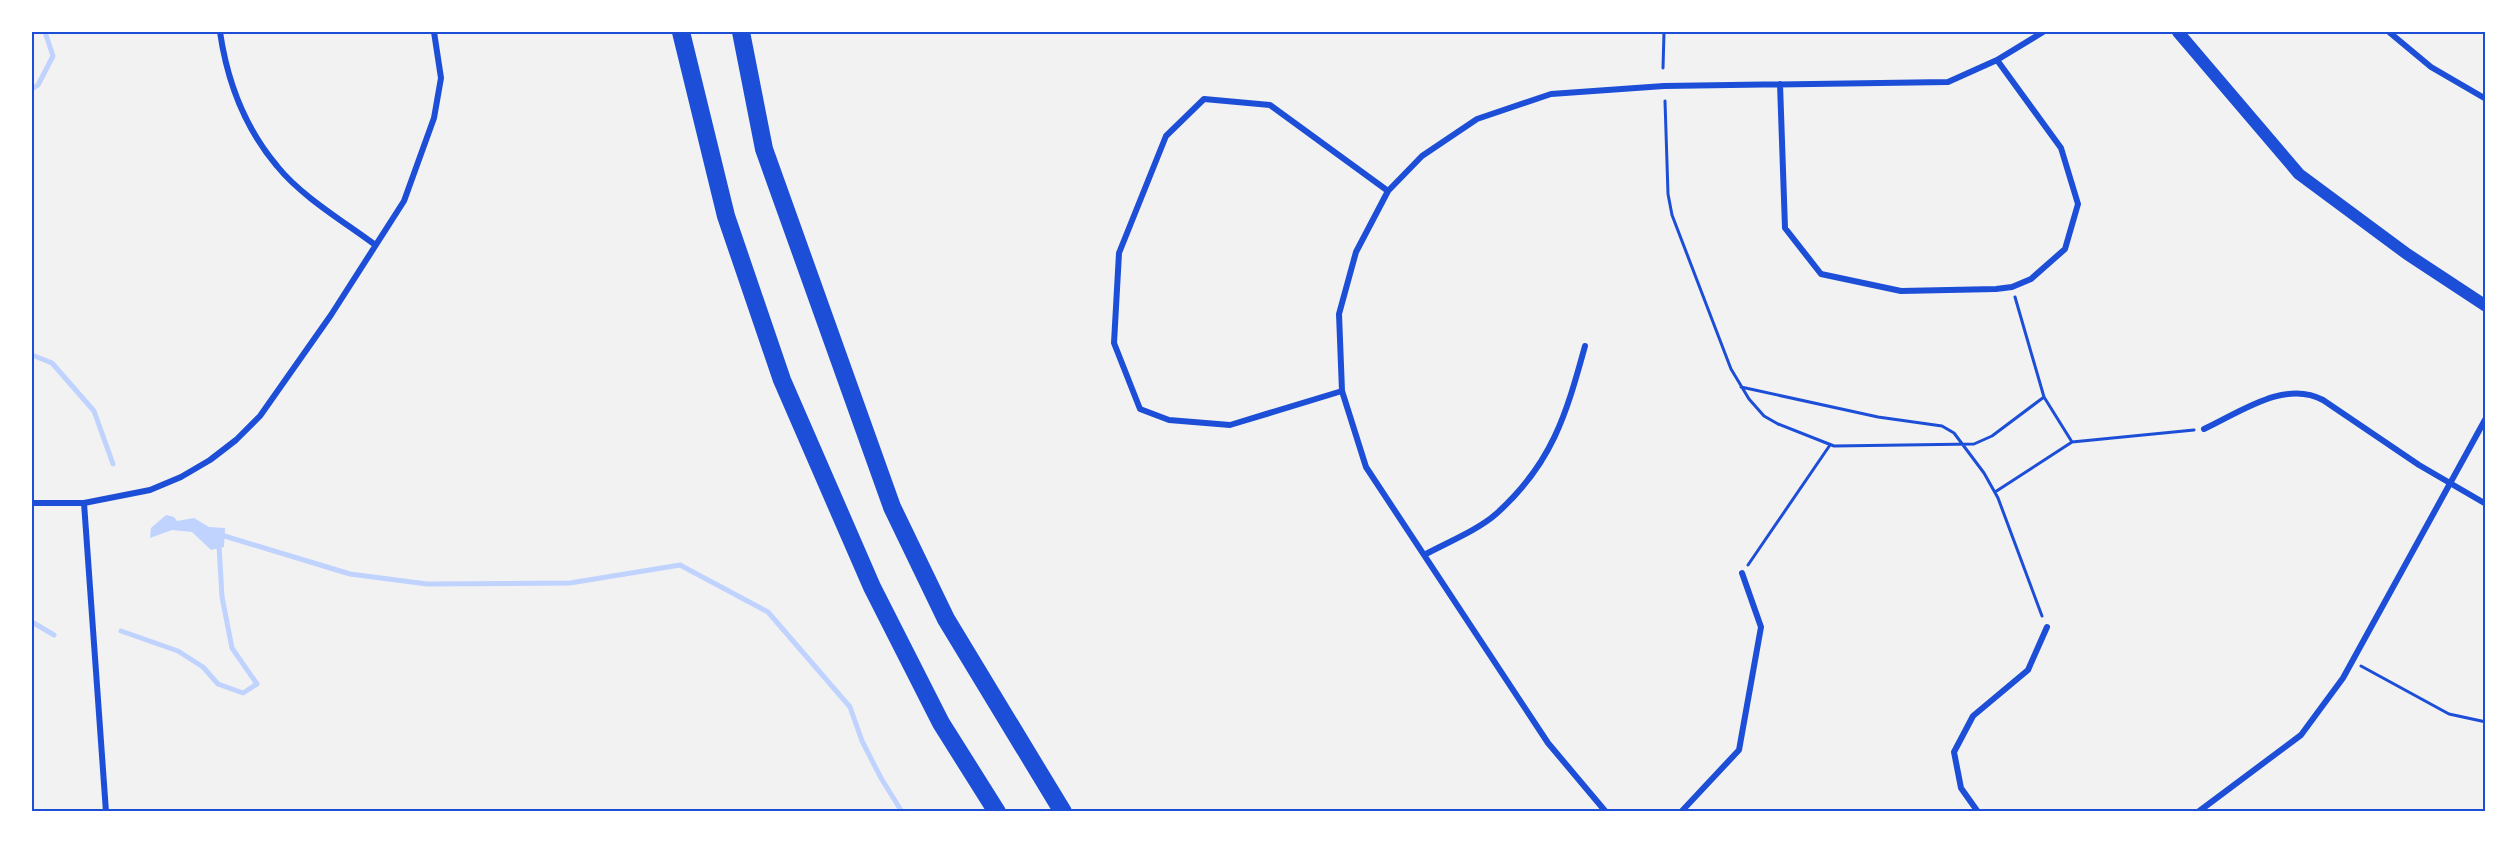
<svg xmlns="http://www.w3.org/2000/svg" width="2517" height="843" font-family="Commissioner,sans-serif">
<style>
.water{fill:#bfd3fe}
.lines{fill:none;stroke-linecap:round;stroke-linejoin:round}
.stream{stroke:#bfd3fe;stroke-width:5}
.path{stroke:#1d4ed8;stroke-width:3}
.minor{stroke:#1d4ed8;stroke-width:6}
.secondary{stroke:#1d4ed8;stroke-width:12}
.motorway{stroke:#1d4ed8;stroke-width:18}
.neatline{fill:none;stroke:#1d4ed8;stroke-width:2}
</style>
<rect width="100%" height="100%" fill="#f2f2f2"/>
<!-- water -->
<path class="water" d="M166,515L174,517L177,521L194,518L209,527L225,528L224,547L211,550L192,532L172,530L150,538L151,528Z"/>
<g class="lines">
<!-- stream -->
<path class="stream" d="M32,89L38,85L53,56L45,32
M32,355L52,363L94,411L113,464
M218,534L350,574L427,584L570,583L680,565L768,612L850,707L862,741L881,778L902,812
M32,622L54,635
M121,631L178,651L203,667L218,684L243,693L257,684L232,648L222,597L219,545"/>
<!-- path -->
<path class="path" d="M1663,68L1664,32
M1665,101L1668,194L1672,215L1731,369L1749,399L1764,416L1778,424L1834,446L1974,444L1992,436L2044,397
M2015,297L2044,397L2072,442
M1741,387L1878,417L1942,426L1954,433L1984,473L1998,498L2042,616
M1995,492L2072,442L2194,430
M1748,565L1830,445
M2361,666L2449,714L2486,722"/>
<!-- minor -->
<path class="minor" d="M220,32C227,80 245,128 277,166C301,196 343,221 374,244
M2389,32L2431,67L2486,99
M1780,84L1785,228L1821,274L1901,291L1996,289L2012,287L2031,279L2065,249L2078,204L2061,148L1997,60
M1342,391L1230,425L1169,420L1140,409L1114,343L1119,253L1166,136L1204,99L1270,105L1388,191
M2204,429C2239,413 2285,379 2323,400L2419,465L2486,504
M32,503H84L150,490L181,477L210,460L236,440L260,416L331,315L404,201L434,118L441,78L434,32
M84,503L106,812
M1424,555C1446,543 1478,530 1496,514C1552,464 1566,415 1585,346
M1606,812L1548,743L1366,467L1342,391L1339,314L1356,252L1388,191L1422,156L1477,119L1551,94L1664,86L1948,82L1997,60L2043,32
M1681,812L1739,750L1761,627L1742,573
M1978,812L1961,788L1954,752L1973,716L2028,670L2047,627
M2198,812L2301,735L2343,678L2486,418"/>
<!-- secondary -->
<path class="secondary" d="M2178,32L2299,174L2407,254L2486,306"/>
<!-- motorway -->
<path class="motorway" d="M681,32L726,216L782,380L872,587L941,723L997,812
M741,32L764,149L892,507L946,619L1063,812"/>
</g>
<!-- border -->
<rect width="2517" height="843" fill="none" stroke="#ffffff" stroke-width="66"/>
<rect x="33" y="33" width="2451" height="777" class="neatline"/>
</svg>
